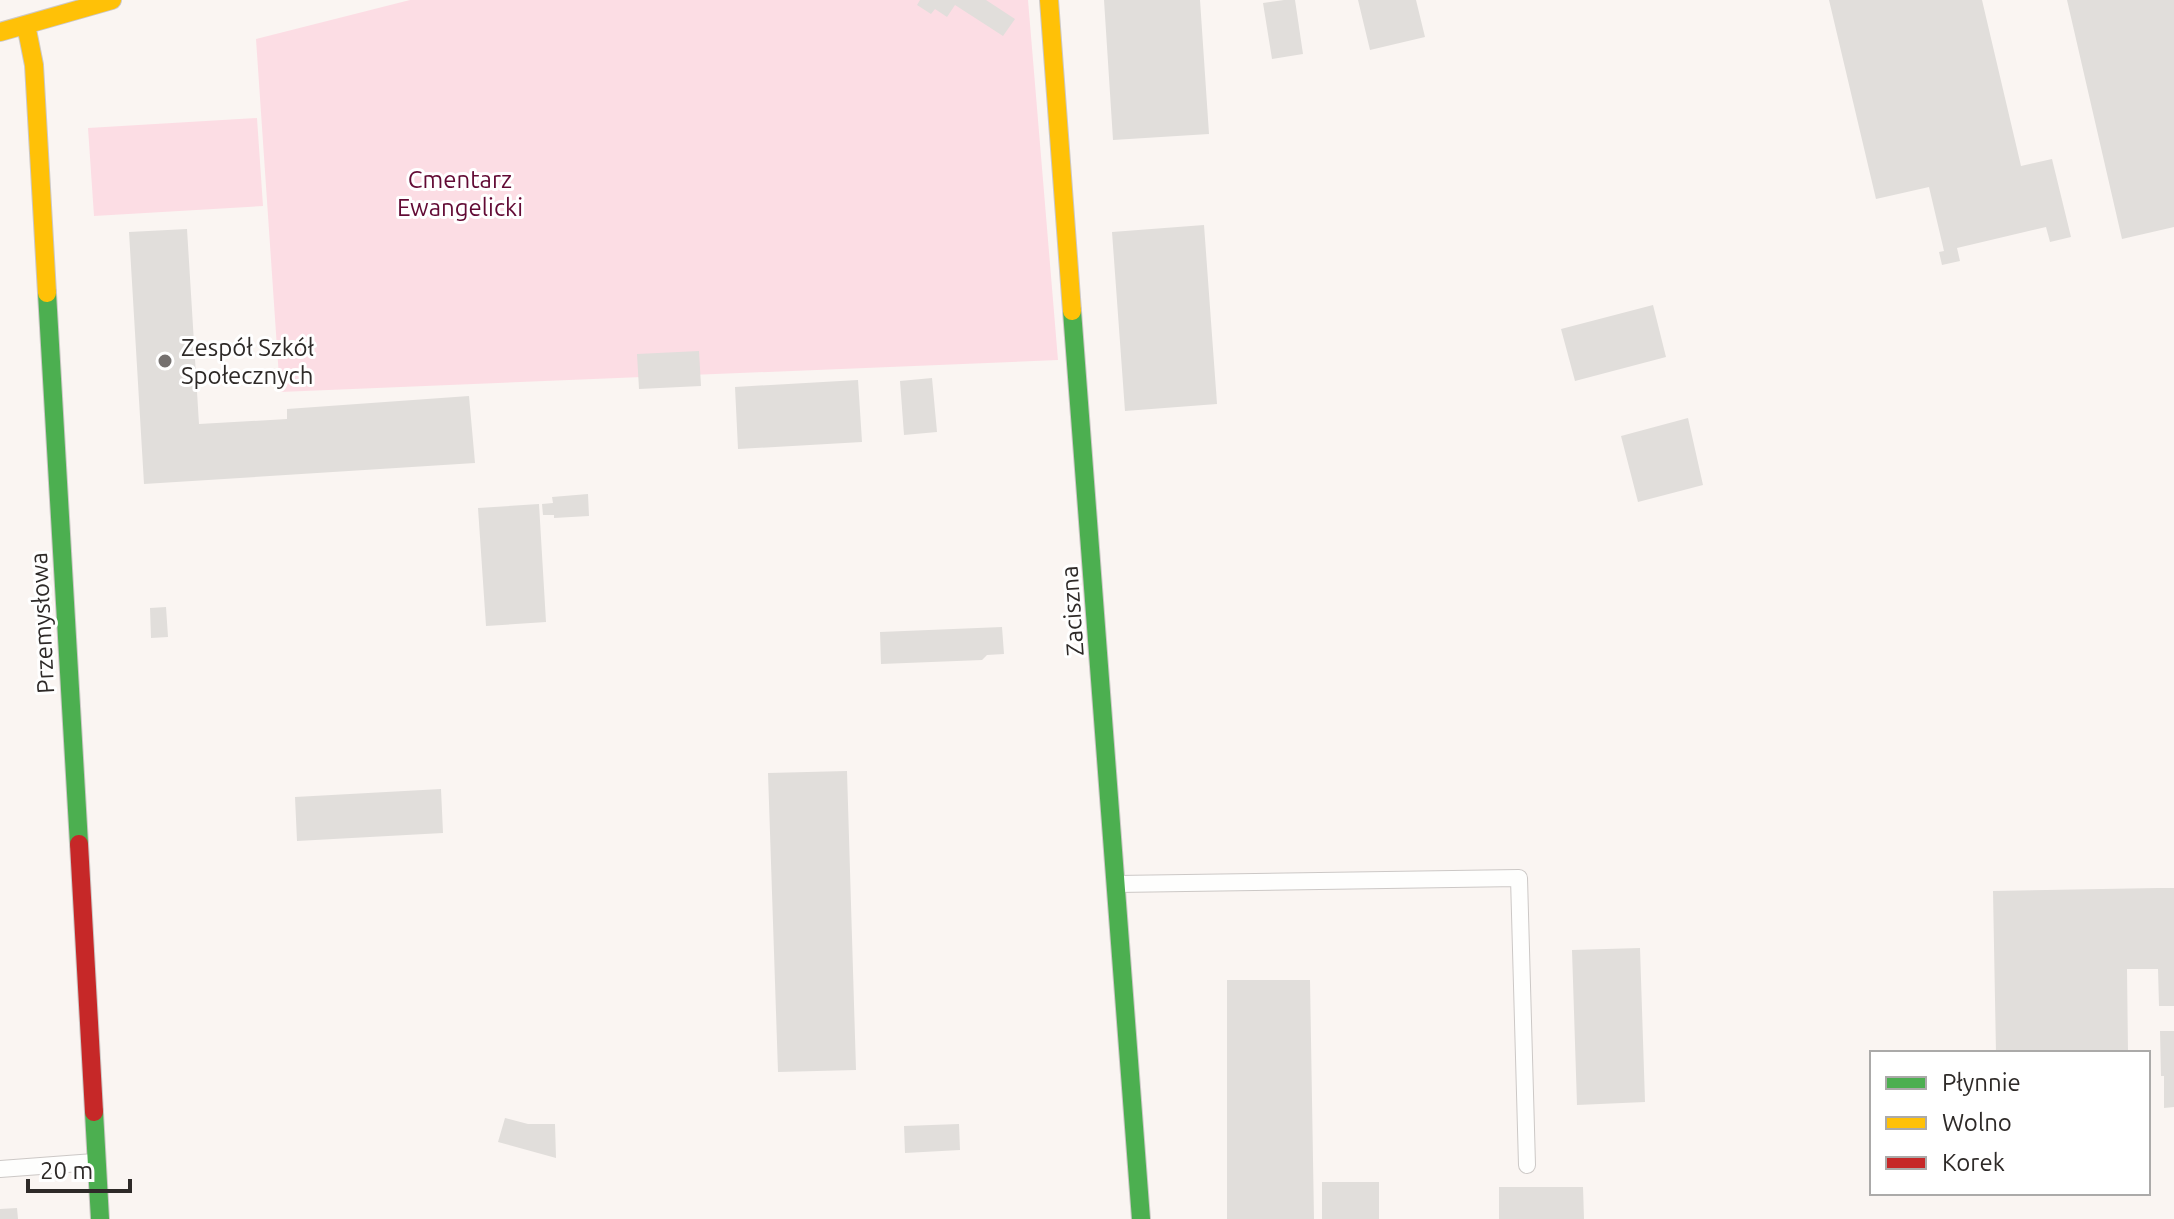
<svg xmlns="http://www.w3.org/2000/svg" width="2174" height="1219" font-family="Ubuntu,sans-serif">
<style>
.green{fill:#fcdde4}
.building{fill:#e1dedb}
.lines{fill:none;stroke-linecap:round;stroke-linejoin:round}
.lane-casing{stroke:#ccc8c6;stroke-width:18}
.fast-casing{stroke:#ccc8c6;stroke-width:20}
.slow-casing{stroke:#ccc8c6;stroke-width:20}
.jam-casing{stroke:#ccc8c6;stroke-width:20}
.lane{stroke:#fefefd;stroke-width:16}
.fast{stroke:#4caf50;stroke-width:18}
.slow{stroke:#ffc107;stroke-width:18}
.jam{stroke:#c62828;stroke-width:18}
.poi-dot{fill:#75716f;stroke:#fff;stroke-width:3}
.labels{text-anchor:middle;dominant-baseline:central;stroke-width:6;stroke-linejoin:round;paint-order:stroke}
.park-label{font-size:24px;fill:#620a34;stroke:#fff}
.poi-label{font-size:24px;fill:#2e2a28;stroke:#fff;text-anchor:start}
.street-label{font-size:24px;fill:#2e2a28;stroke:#fff}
</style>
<rect width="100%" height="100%" fill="#faf5f2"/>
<!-- green -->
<path class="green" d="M410,0H1028L1058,360L280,392L256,39Z
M257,118L263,206L94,216L88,128Z"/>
<!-- building -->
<path class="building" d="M920,0H986L1015,19L1003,36L955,5L947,17L935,9L931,14L917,5Z
M1104,0H1200L1209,134L1113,140Z
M1284,0H1295L1303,54L1272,59L1263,3Z
M1358,0H1416L1425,37L1370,50Z
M1829,0H1982L2021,166L2052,159L2071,237L2050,242L2046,227L1957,248L1960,261L1942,265L1939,252L1944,251L1929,187L1876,199Z
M2067,0H2174V227L2122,239Z
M1204,225L1217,404L1125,411L1112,232Z
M187,229L199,424L287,419V409L469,396L475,463L144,484L129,232Z
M1653,305L1666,357L1575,381L1561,329Z
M699,351L701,386L639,389L637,354Z
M932,378L937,432L904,435L900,381Z
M858,380L862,442L738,449L735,387Z
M1688,418L1703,485L1638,502L1621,436Z
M588,494L589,516L554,518V515H543L542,504L553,503L552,497Z
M539,504L546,622L486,626L478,508Z
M166,607L168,637L151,638L150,608Z
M1002,627L1004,654L987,655L982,660L881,664L880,632Z
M847,771L856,1070L778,1072L768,773Z
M441,789L443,833L297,841L295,797Z
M2158,888H2174V1006H2159L2158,969H2127L2128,1052L1996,1053L1993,891Z
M1640,948L1645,1102L1577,1105L1572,950Z
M1227,980H1310L1314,1219H1227Z
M2160,1031H2174V1107L2164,1108V1076H2161Z
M505,1118L528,1124H555L556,1158L498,1142Z
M959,1124L960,1150L905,1153L904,1126Z
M1322,1182H1379V1219H1322Z
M1499,1187H1583L1584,1219H1499Z
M17,1208L18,1219H0V1209Z"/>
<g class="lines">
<!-- lane casing -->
<g class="lane-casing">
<path id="lane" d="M1117,884L1519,878L1527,1165
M0,1169L94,1162"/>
</g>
<!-- fast casing -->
<g class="fast-casing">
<path id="fast" d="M47,293L79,844
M1072,311L1141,1219
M94,1112L100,1219"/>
</g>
<!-- slow casing -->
<g class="slow-casing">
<path id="slow" d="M1049,0L1072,311
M26,25L34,65L47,293
M0,32L112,0"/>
</g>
<!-- jam casing -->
<g class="jam-casing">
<path id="jam" d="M79,844L94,1112"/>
</g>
<!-- lane -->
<use href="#lane" class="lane"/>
<!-- fast -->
<use href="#fast" class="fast"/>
<!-- slow -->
<use href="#slow" class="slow"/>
<!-- jam -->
<use href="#jam" class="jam"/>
</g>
<!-- markers -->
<circle class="poi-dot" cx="165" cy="361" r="8"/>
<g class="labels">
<!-- park labels -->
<g class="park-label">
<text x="460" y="179">Cmentarz<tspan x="460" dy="28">Ewangelicki</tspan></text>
</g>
<!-- poi labels -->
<g class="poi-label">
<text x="181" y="347">Zespół Szkół<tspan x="181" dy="28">Społecznych</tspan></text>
</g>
<!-- street labels -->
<g class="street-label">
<text transform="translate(1072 611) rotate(-94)">Zaciszna</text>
<text transform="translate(42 623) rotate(-93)">Przemysłowa</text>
</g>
</g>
<!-- legend -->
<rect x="1870" y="1051" width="280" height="144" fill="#ffffff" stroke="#abaaa9" stroke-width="2"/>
<rect x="1886" y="1077" width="40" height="12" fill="#4caf50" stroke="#abaaa9" stroke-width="2"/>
<text x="1942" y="1091" font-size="24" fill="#2e2a28">Płynnie</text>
<rect x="1886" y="1117" width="40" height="12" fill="#ffc107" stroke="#abaaa9" stroke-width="2"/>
<text x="1942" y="1131" font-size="24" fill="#2e2a28">Wolno</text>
<rect x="1886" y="1157" width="40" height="12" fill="#c62828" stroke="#abaaa9" stroke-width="2"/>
<text x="1942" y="1171" font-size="24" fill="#2e2a28">Korek</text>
<!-- scale -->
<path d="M28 1179v12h102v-12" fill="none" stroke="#2e2a28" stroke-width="4"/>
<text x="40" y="1179" font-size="24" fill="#2e2a28" stroke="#ffffff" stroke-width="6" paint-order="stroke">20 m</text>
</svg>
